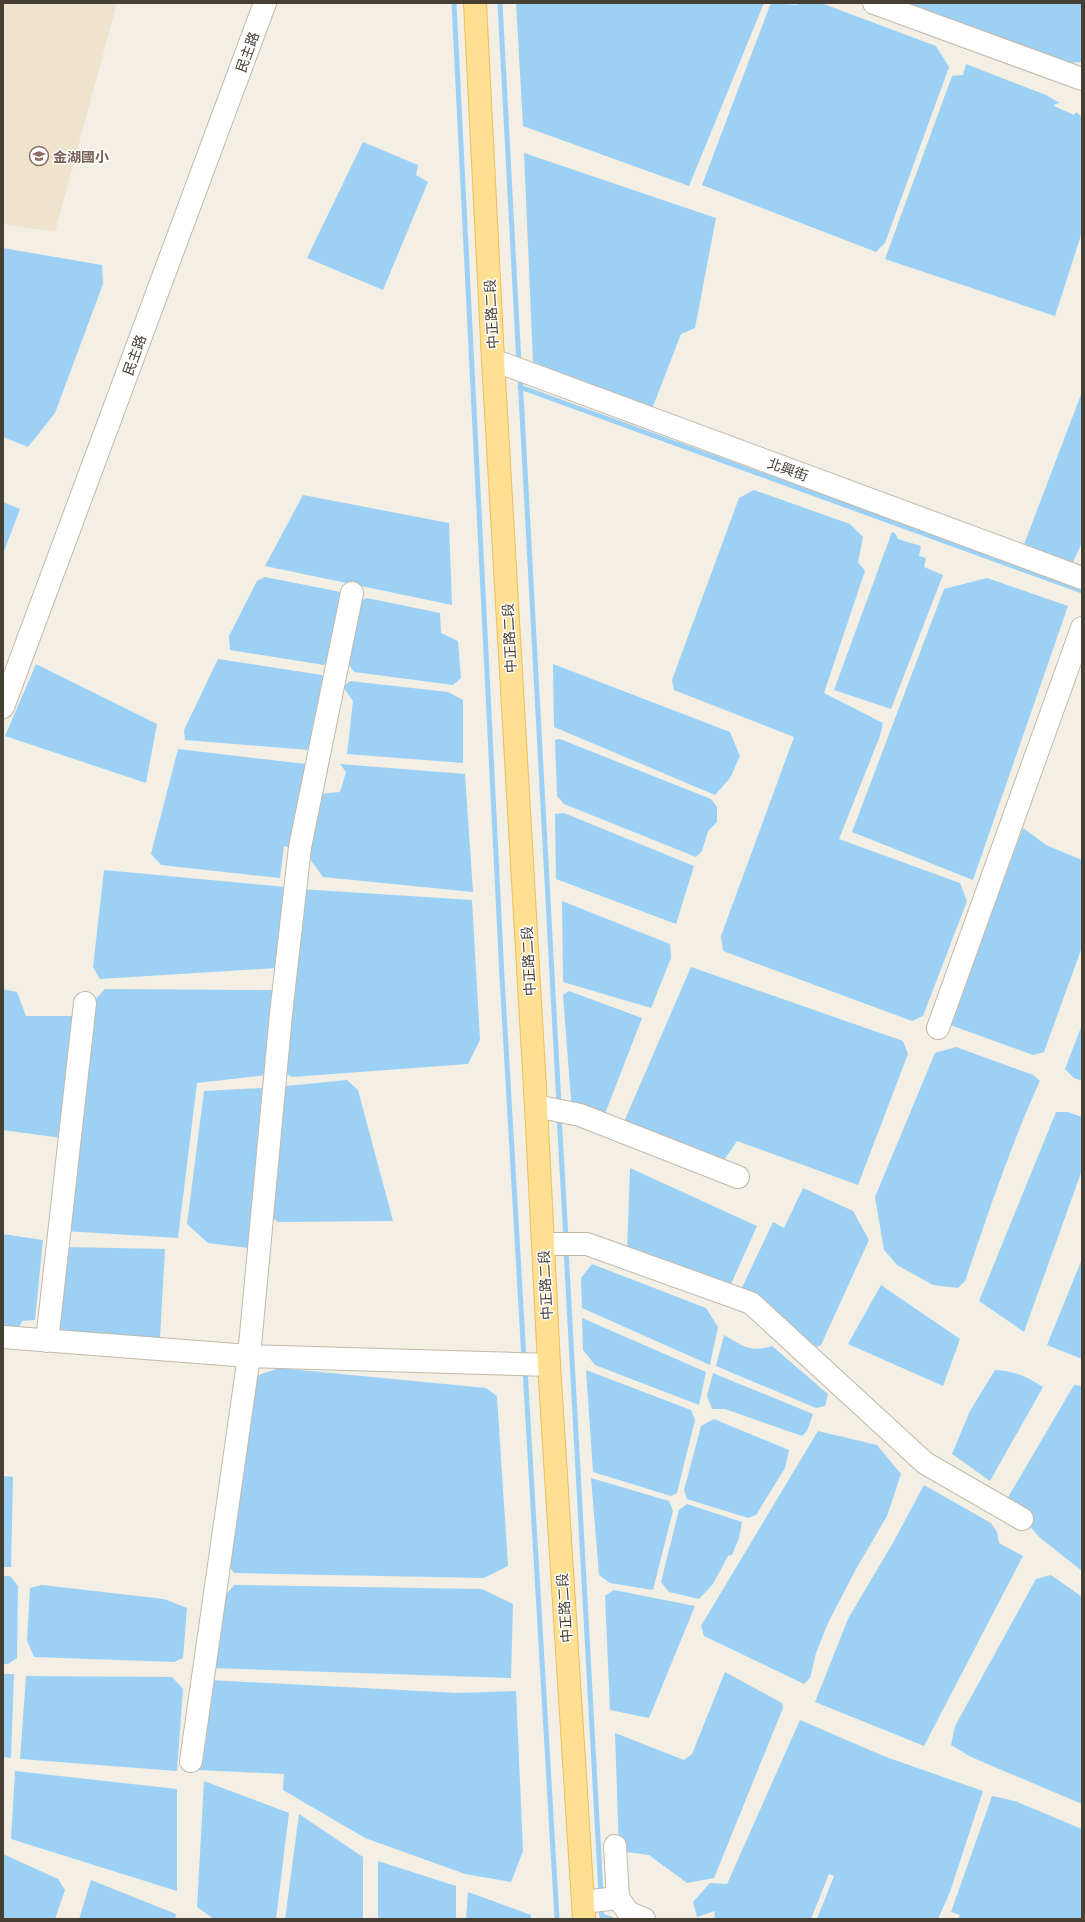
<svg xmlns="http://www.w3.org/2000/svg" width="1085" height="1922" font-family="'Golos Text','Noto Sans TC',sans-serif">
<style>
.education{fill:#eee4cd}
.water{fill:#9cd1f5}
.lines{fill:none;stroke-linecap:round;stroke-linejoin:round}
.stream{stroke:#9cd1f5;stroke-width:5}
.minor-casing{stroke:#c2b9a9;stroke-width:24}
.major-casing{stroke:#ebbf5b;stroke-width:24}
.minor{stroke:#fff;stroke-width:22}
.major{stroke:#ffdf92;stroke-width:22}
.labels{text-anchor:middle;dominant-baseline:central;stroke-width:3;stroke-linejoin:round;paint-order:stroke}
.street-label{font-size:14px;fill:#463f34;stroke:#fff}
.education-label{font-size:14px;font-weight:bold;fill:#785e54;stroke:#fff;text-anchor:start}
</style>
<rect width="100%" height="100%" fill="#f3efe4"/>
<!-- education -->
<path class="education" d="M3,3H117L55,232L3,224Z"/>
<!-- water -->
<path class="water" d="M516,3H764L689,186L523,126Z
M774,3L797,5L798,3H821L936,46L949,67L885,243L876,252L702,185L770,5Z
M909,3H1082V62L1067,63L903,17Z
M966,64L1046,95L1060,103L1055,104L1054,106L1074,115L1076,112L1082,117V232L1055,316L885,259L952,76L963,75Z
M363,142L418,165L416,175L428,182L383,290L307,258Z
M524,153L716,218L695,328L681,334L652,409L533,362Z
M3,248L102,265L103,284L55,413L28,447L3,437Z
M1082,392V543L1072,564L1023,547Z
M754,490L850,524L863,537L858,562L865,571L824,693L883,723L880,736L839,839L960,883L967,901L923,1016L912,1021L723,951L721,936L794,737L674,690L672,680L739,498Z
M303,495L449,523L452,605L265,566Z
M3,502L20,509L3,554Z
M892,532L895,533L898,539L921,546L919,556L926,558L924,567L943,575L891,709L834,690Z
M265,577L341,592L332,655L324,665L230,650L229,636L257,581Z
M987,578L1068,606L973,880L852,832L944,589Z
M367,598L440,613L441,633L458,641L461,678L453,685L354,672L347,662L359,602Z
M218,659L322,675L326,684L309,750L185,740L184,730Z
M36,664L157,724L146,783L5,736Z
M553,664L730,732L740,756L730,778L715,795L554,727Z
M350,681L448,692L463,700V763L347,754L353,701L343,687Z
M560,739L711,799L717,807V822L708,831L702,851L696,857L564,804L557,796L555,740Z
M178,749L306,764L294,849L284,846L280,878L161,865L151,854Z
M340,764L465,774L473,892L323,877L309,858L318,794L340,792L346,772Z
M564,813L694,866L676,924L556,879L555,814Z
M1023,828L1046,845L1082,860V947L1044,1052L1033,1055L950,1025Z
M104,870L285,887L277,968L100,979L93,967Z
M300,889L472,900L480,1040L468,1064L292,1077L284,1072Z
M562,901L670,944L671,958L651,1008L563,982Z
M691,967L903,1041L908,1054L858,1185L737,1141L714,1175L620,1131Z
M3,989L17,992L26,1016H73L61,1138L3,1130Z
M105,989L272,990L267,1075L197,1083L178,1238L64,1231L88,1007Z
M569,991L642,1018L603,1119L573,1106L571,1100L563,995Z
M1082,1025V1081L1074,1078L1065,1069Z
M956,1047L1033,1075L1040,1081C1010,1146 988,1214 965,1281L958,1288L933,1285L897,1265L884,1250L875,1197L935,1053Z
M347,1080L358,1090L393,1221L278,1222L269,1215L280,1096L286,1086Z
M262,1088L248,1248L208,1243L187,1224L204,1091Z
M1056,1112H1068L1082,1117V1170L1024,1332L979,1301Z
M630,1168L757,1226L728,1291L627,1253Z
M803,1188L853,1211L869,1240L821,1345L810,1350L738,1296L773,1222L784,1228Z
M3,1234L43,1240L35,1320L22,1321L17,1332L3,1331Z
M65,1247L165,1249L160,1338L53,1336Z
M1082,1259V1359L1047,1345Z
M592,1264L706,1308L718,1327L710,1365L582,1308L581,1278Z
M881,1285L960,1339L943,1386L848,1344Z
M582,1318L706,1372L699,1405L595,1365L583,1350Z
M724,1335C743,1346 750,1353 772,1346L828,1394L825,1406L816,1408L716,1366Z
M279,1368L486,1388L497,1396L508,1566L484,1578L234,1573L224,1559L253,1377Z
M586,1370L691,1410L695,1420L677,1493L671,1496L593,1472Z
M995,1370C1014,1371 1027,1376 1043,1387L990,1481L952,1454L970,1411Z
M713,1373L813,1414L807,1431L802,1436L725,1409H712L707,1396Z
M1074,1385L1082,1386V1571L1039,1537L1007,1499Z
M714,1419L789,1450L785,1468L756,1515L748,1518L687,1499L684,1490L701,1426Z
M818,1431L877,1445L901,1474L887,1516L856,1569L828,1623L816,1653L810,1678L804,1684L704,1636L701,1626Z
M3,1476L13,1477L11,1567H3Z
M591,1478L669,1501L673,1511L653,1590L610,1583L599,1575Z
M924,1485L991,1523L997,1532L999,1543L1023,1556L924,1746L815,1702L848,1619L894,1541Z
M687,1504L742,1522L739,1538L732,1555L728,1556L713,1584L699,1599L669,1592L661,1582L679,1510Z
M1051,1575L1082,1597V1804L971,1757L951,1745L955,1726L1036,1579Z
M3,1576H10L18,1586L17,1658L8,1664H3Z
M42,1585L164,1599L187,1608L183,1658L174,1662L34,1657L27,1641L30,1588Z
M234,1585L482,1589L513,1604L511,1678L213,1668L224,1597Z
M614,1590L695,1606L649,1718L610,1710L605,1596Z
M725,1672L782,1703L783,1708L714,1878L687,1883L649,1855L619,1851L615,1733L684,1760L692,1754Z
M3,1674H14L11,1758L3,1757Z
M26,1676L172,1677L183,1689L177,1771L20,1759Z
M209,1680L458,1693L516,1691L523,1851L511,1882L465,1874L365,1838L283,1790L284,1774L198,1770Z
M800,1720L886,1757L983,1791L950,1892L938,1919H817L834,1876L829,1874L811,1919H714L715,1911L697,1917L693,1902L710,1883L727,1884Z
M15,1771L177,1789V1891L11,1839Z
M204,1781L289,1813L276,1919H214L197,1907Z
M992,1796L1015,1801L1082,1829V1919H958L960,1915L951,1912Z
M299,1814L363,1857V1919H285Z
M3,1854L58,1879L65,1890L55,1919H3Z
M378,1861L456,1886V1919H378Z
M91,1880L176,1914L175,1919H79Z
M468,1892L531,1915V1919H466Z"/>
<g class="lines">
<!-- stream -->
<path class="stream" d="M454,3L502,977L524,1359
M500,3L519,364
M520,376L559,1105
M520,387L1082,591
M559,1115L566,1239
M566,1249L601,1894
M525,1369L557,1919
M601,1904L602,1919
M602,1916L611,1919"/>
<!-- minor casing -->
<g class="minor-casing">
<path id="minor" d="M874,3L1082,79
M493,360L1082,578
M3,707L265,3
M938,1028L1082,628
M536,1106L580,1115L738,1177
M543,1244H587L751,1303L925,1463L1022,1519
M3,1337L249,1356L549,1365
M47,1341L85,1003
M191,1761L249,1356L281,1014L300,847L352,593
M615,1846L618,1898L629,1913L644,1919
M583,1902L618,1898"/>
</g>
<!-- major casing -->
<g class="major-casing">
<path id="major" d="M475,3L493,360L536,1106L549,1365L584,1919"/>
</g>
<!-- minor -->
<use href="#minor" class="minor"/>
<!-- major -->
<use href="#major" class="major"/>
</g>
<!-- icons -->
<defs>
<g id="school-ring" transform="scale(1)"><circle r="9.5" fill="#fff" stroke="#8d6e63" stroke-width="1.5"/><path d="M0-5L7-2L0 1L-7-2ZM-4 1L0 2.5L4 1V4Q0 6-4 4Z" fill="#8d6e63"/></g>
</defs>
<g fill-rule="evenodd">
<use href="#school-ring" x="39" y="156"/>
</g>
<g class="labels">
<!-- street labels -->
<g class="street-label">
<text transform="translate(247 52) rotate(-70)">民主路</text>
<text transform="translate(491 314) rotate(-93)">中正路二段</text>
<text transform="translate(134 355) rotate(-70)">民主路</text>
<text transform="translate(788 469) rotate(20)">北興街</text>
<text transform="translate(509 638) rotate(-93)">中正路二段</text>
<text transform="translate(528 961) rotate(-93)">中正路二段</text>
<text transform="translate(545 1285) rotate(-93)">中正路二段</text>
<text transform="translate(564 1608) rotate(-94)">中正路二段</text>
</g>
<!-- education labels -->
<g class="education-label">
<text x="53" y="156">金湖國小</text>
</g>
</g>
<!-- border -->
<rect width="1085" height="1922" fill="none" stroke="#463f34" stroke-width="8"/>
</svg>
